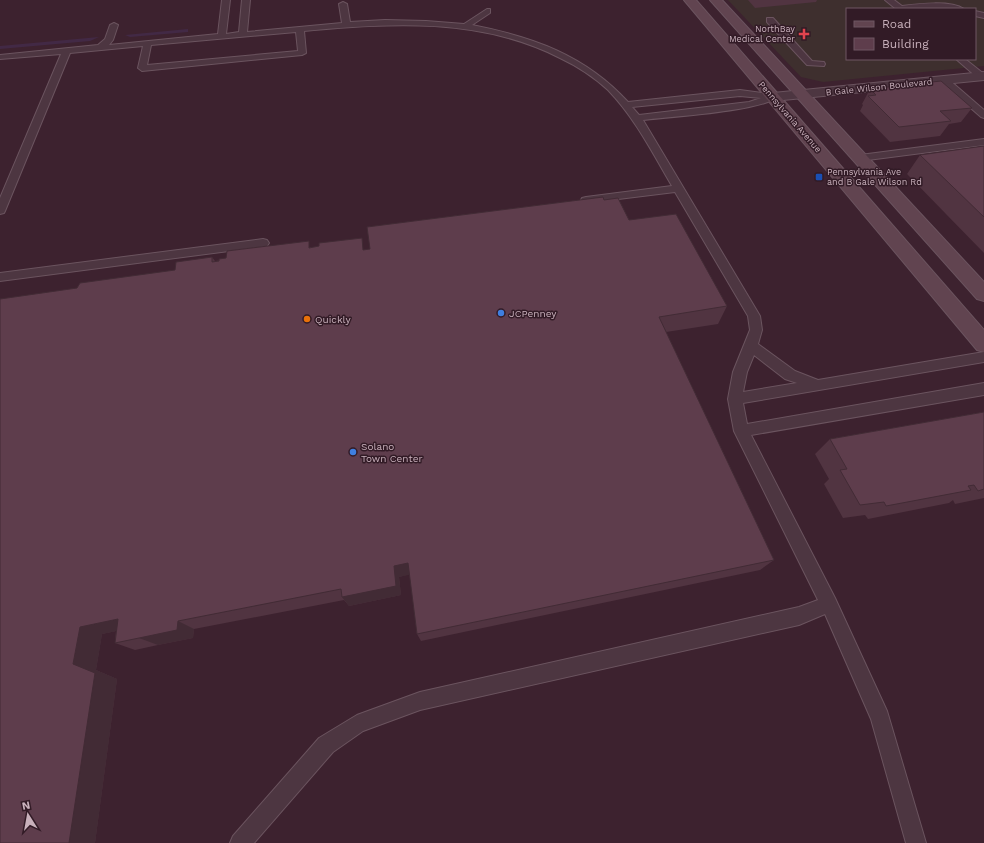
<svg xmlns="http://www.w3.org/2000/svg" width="984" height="843" font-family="'Work Sans',sans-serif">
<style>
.medical{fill:#3e2f2e;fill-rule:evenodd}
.green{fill:#422945}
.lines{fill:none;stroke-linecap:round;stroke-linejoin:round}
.lane-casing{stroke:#6b545f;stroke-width:2}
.street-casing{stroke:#6b545f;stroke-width:2}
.secondary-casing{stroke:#6b545f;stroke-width:2}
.lane{fill:#4d3641;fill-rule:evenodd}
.street{fill:#4d3641;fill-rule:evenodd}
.secondary{fill:#614450;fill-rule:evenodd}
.wall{fill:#513441}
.shaded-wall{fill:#422b35}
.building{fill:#5e3d4c;stroke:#422b35}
.health-dot{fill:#e0444e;stroke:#321b26;stroke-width:1.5}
.transit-dot{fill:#1a4fb4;stroke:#321b26;stroke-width:1.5}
.shop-dot{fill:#3f7fe0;stroke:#321b26;stroke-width:1.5}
.food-dot{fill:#e8710a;stroke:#321b26;stroke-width:1.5}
.labels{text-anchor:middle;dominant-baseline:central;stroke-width:3;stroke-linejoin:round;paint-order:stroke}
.far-poi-label{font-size:9px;fill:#c9b1bc;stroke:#321b26;text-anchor:end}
.far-street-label{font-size:9px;fill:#c9b1bc;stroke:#321b26}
.poi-label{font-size:10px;fill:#c9b1bc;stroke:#321b26;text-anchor:start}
</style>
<rect width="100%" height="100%" fill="#3d222f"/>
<!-- medical -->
<path class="medical" d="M728,0H984V66L823,82L801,77ZM847,9H975V59H847Z"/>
<!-- green -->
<path class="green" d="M188,29V32L130,37L125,35Z
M99,37L90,41L0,49V46Z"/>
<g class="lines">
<!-- lane casing -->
<g class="lane-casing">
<path id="lane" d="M222,0H230L226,34L239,32L242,0H250L247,32L342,23L339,4L343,2L347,4L350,22L385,20L426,21L464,24L487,9H490V13L472,25C533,37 585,55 628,102L740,90L776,95L777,97C763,111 668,117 643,120L760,316L762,330L758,344L795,371L818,380L984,352V362L743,403L747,424L984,383V395L751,435L835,598L887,711L926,843H906L871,719L825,614L799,625L420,710L363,731L333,752L254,843H230L233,836L319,738L357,715L420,692L799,607L818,600L734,431L728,399L733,372L750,330L748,316L675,192L586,203L582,202L581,200L582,198L586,197L672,186C652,152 635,118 608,90C594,77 577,66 560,58C480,17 391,23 304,31L306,53L302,55L142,71L138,68L143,46L70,53L5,211L4,213L0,214V198L61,54L0,59V55L98,45L105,39L110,25L114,23L118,25L113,40L109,45L218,34ZM296,32L298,51L147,65L151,45ZM740,96L761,98L749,102L639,115L632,107ZM754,355L785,379L797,383L743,392L747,372Z
M885,0H894L902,6C918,4 951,0 964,9L930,8L896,9Z
M975,11L984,13V18L975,16Z
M767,18H773L812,61L824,62L825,64L824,66L807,65L767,22Z
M956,59H965L984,74V79H979Z
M944,77L947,78L984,110V118L981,117L941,82L940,80L941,78Z
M984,139V145L860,161L855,158L860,155Z
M263,239L267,240L269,243L267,246L0,281V273Z"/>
</g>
<!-- street casing -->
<g class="street-casing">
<path id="street" d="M984,72V80L773,101L768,100L766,97L768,94L773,93Z"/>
</g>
<!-- secondary casing -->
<g class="secondary-casing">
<path id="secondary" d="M684,0H696L984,330V352L977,350Z
M710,0H722L984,282V301L977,299Z"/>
</g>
<!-- lane -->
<use href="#lane" class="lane"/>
<!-- street -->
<use href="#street" class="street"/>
<!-- secondary -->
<use href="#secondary" class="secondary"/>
</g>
<!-- wall -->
<path class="wall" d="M748,0H817L816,2L755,8Z
M870,89L972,108L961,122L949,124L940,136L890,142L860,111L863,105L862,104Z
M984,146V253L907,174L920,155Z
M604,200L727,306L718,324L666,332L774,560L760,570L421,641L417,634L410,574L399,577L401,595L349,606L344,600L194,629L193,638L158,645L135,650L115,643L116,631L102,634L96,670L117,679L95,843H0L77,288L175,270L212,257L215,261L311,247L365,250L370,249Z
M984,412V498L955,504L953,500L949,503L868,519L865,515L843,518L824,484L829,479L815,454L830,439Z"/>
<!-- shaded-wall -->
<path class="shaded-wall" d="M408,563L413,574L399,577L401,595L349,606L342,597L394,566Z
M118,619L137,627L102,634L96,670L117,679L95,843H69L73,664L80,627Z
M178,621L194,629L193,638L158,645L139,638Z"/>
<!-- building -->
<path class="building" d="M941,81L972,108L940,111L951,121L899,127L868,96L876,95L870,89Z
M984,146V217L920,155Z
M603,197L604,200L618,198L629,220L676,214L727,306L659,317L774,560L417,634L408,563L394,566L396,586L342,597L341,589L178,621L177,630L139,638L115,643L118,619L80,627L73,664L95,673L69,843H0V299L77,288L80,283L175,270L176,262L212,257V262L219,261V259L226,258L227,251L309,241V248L319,246V243L362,238L363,250L370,249L367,227Z
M984,412V489L978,491L974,485L968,486L971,490L886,506L884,502L860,505L840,470L847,469L830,439Z"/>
<!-- markers -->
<path class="health-dot" d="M802 28h4v4h4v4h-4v4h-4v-4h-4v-4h4z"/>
<rect class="transit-dot" x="815" y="173" width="8" height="8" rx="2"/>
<g class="shop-dot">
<circle cx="501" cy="313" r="4"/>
<circle cx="353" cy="452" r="4"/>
</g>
<circle class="food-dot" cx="307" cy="319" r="4"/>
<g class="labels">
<!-- far-poi labels -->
<g class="far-poi-label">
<text x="795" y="29">NorthBay<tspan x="795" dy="10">Medical Center</tspan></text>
<text x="827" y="172" text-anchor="start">Pennsylvania Ave<tspan x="827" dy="10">and B Gale Wilson Rd</tspan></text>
</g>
<!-- far-street labels -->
<g class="far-street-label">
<text transform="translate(879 87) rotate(-6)">B Gale Wilson Boulevard</text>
<text transform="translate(790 117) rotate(49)">Pennsylvania Avenue</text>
</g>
<!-- poi labels -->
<g class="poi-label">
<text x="509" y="313">JCPenney</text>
<text x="315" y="319">Quickly</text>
<text x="361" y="446">Solano<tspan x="361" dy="12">Town Center</tspan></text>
</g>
</g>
<!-- legend -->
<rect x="846" y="8" width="130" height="52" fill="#321b26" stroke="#6e5762"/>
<rect x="854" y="21" width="20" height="6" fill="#614450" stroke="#6e5762"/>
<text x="882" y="28" font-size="12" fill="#c9b1bc">Road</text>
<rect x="854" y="38" width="20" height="12" fill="#5e3d4c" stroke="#6e5762"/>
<text x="882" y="48" font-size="12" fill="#c9b1bc">Building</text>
<!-- north arrow -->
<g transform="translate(28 815) rotate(349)" stroke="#321b26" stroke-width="3" paint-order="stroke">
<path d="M0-3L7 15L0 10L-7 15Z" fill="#c9b1bc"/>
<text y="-6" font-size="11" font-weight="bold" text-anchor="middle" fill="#c9b1bc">N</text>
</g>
</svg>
